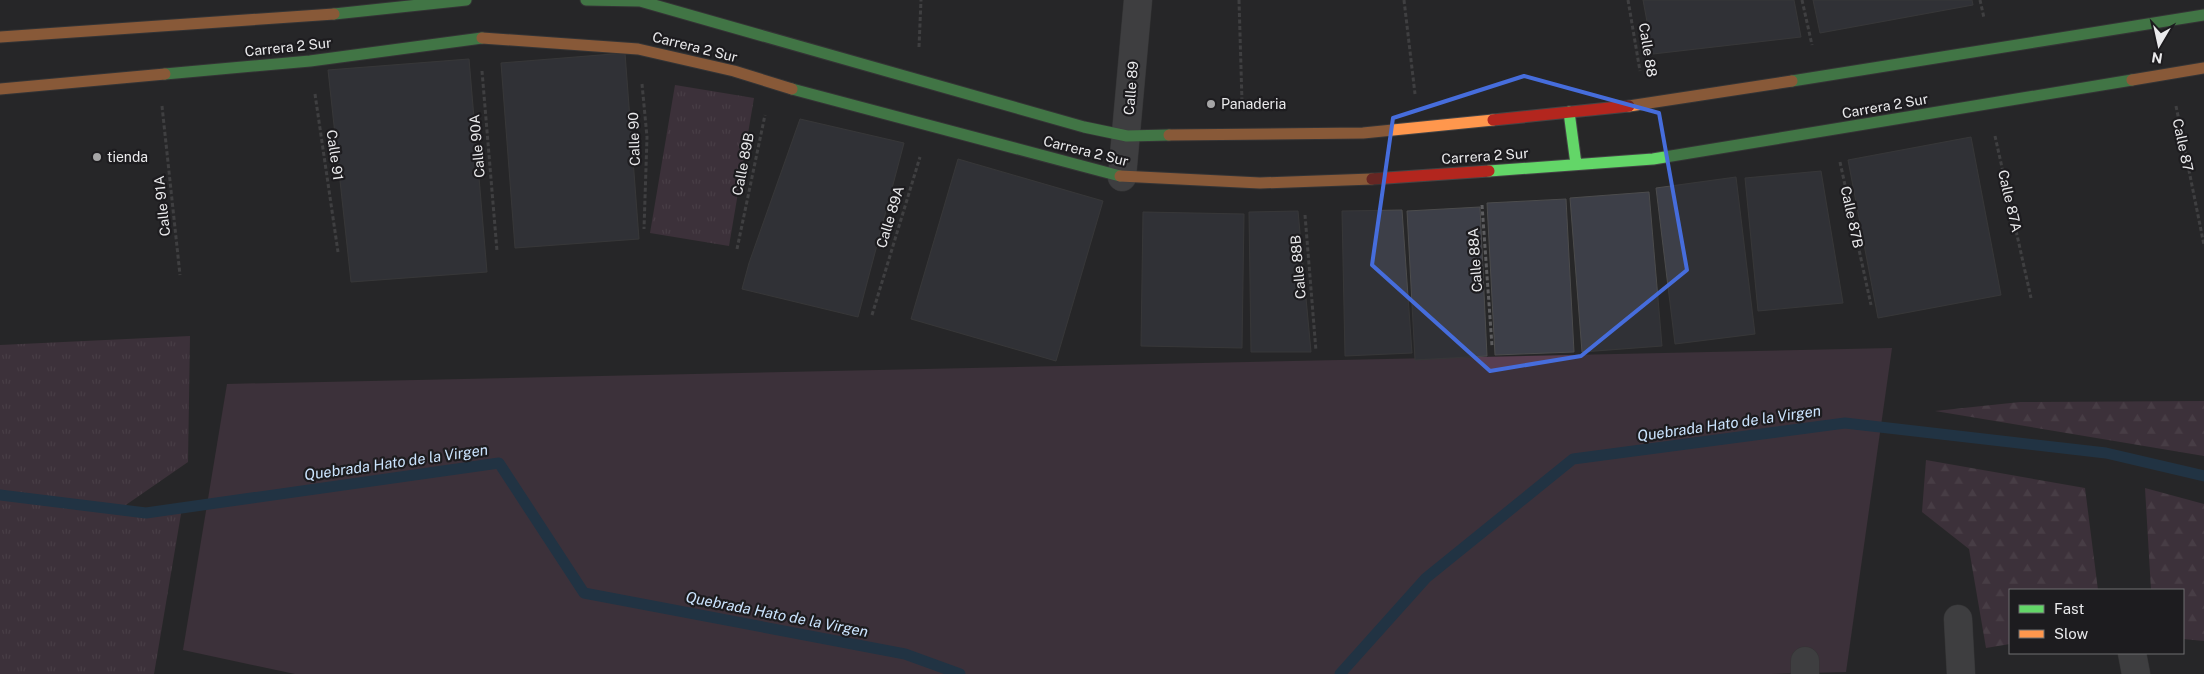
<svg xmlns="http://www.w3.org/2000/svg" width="2204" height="674" font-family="'Public Sans',sans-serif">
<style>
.grass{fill:#583e50}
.forest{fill:url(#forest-firs)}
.park{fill:url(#park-tufts)}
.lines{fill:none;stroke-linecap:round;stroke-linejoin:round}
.stream{stroke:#1b4365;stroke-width:11}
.building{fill:#3d3f48;stroke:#4c4c4d}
.street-casing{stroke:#444445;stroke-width:29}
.fast-casing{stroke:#444445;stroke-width:13}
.slow-casing{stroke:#444445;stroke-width:13}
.jam-casing{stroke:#444445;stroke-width:13}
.path{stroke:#5d5d5f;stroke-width:3;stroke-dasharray:4 2.5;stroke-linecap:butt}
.street{stroke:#5b5b5d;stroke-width:28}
.fast{stroke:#63d668;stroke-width:11}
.slow{stroke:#ff974d;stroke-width:11}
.jam{stroke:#b3261e;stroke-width:11}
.marked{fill:none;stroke:#466ddc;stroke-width:4;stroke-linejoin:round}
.poi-dot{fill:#a6a6a7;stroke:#1d1c1f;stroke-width:2}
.labels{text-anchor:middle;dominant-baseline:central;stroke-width:4.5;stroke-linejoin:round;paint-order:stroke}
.street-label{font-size:14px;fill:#eaeaec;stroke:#1d1c1f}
.poi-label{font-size:14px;fill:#eaeaec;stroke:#1d1c1f;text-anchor:start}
.water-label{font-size:15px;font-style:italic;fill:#cbe4fe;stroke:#1d1c1f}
</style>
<defs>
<pattern id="forest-firs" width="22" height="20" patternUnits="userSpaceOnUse" patternTransform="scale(1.25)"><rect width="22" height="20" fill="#583e50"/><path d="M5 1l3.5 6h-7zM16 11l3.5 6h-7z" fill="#705a69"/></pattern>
<pattern id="park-tufts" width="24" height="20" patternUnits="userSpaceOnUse" patternTransform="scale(1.25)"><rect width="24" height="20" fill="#583e50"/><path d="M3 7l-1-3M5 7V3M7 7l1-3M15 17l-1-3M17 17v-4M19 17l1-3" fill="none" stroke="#705a69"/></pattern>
</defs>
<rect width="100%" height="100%" fill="#272728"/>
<!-- grass -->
<path class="grass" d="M1892,348L1846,672L1771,674H295L183,650L227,384Z"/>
<!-- forest -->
<path class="forest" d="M2204,401V456L1935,411L2020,402Z
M1926,460L2085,488L2098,590H2010V644L1986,648L1969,549L1922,512Z
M2145,488L2204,504V641L2183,639V590H2151Z"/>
<!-- park -->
<path class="park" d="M675,85L754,98L729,246L650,233Z
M190,336L188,462L120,509L182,508L154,674H0V345Z"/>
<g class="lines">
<!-- stream -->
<path class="stream" d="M0,495L146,513L499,463L584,593L905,654L960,674
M1340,674L1426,578L1573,459L1845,423L2106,453L2204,476"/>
</g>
<!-- building -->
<path class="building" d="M1643,0H1794L1801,37L1653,54Z
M1813,0H1972L1973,5L1820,33Z
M625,53L639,239L515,248L501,63Z
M469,59L487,272L351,282L328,70Z
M800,119L904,143L858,317L742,289L749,263Z
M1971,137L2001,295L1878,318L1848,160Z
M958,159L1103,201L1056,361L911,319Z
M1821,171L1843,303L1758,311L1745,178Z
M1736,177L1755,334L1675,344L1656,188Z
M1649,192L1662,346L1582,352L1570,198Z
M1566,199L1574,352L1495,355L1487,203Z
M1480,207L1487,356L1415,360L1407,211Z
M1402,210L1412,353L1345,356L1342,211Z
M1298,211L1311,352H1251L1249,212Z
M1143,212L1244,214L1242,348L1141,346Z"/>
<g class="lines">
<!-- street casing -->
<g class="street-casing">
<path id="street" d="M1122,177L1138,0
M1958,619L1961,674
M2132,653L2136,674
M1805,661V674"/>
</g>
<!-- fast casing -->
<g class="fast-casing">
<path id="fast" d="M586,0L640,1L1084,127L1127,136L1169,135
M334,14L466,0
M165,74L310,61L482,38
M1792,81L2204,15
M792,89L1120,176
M1569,112L1576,164
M1489,171L1653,159L2132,80"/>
</g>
<!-- slow casing -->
<g class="slow-casing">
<path id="slow" d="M0,37L334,14
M482,38L638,49L734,71L792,89
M2132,80L2204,68
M0,89L165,74
M1629,106L1792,81
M1169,135L1363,133L1493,120
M1120,176L1260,183L1372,179"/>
</g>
<!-- jam casing -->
<g class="jam-casing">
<path id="jam" d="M1493,120L1629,106
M1372,179L1489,171"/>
</g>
<!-- path -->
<path class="path" d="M1239,0L1242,102
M1404,0L1415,94
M1628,0L1640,71
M1802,0L1812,45
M1980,0L1984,18
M919,47L921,0
M482,71L497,251
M642,84L647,137L644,229
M315,94L338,252
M162,106L180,275
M2176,106L2204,245
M1995,136L2031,298
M1840,162L1871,305
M1482,205L1492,346
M1305,215L1316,351
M737,249L765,115
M872,315L920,157"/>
<!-- street -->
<use href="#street" class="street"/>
<!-- fast -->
<use href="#fast" class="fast"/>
<!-- slow -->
<use href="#slow" class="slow"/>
<!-- jam -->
<use href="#jam" class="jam"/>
</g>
<!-- marked area -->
<path d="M0 0H2204V674H0ZM1524,76L1659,113L1687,270L1581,356L1490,371L1372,265L1393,118Z" fill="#272728" fill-opacity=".55" fill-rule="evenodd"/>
<path class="marked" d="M1524,76L1659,113L1687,270L1581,356L1490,371L1372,265L1393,118Z"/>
<!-- markers -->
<g class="poi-dot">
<circle cx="1211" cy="104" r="5"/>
<circle cx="97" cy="157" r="5"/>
</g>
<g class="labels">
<!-- street labels -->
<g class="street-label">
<text transform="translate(288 47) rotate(-6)">Carrera 2 Sur</text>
<text transform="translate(695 47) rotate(14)">Carrera 2 Sur</text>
<text transform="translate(1648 50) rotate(81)">Calle 88</text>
<text transform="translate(1131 88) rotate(-85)">Calle 89</text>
<text transform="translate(1885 106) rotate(-10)">Carrera 2 Sur</text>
<text transform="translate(634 139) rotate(-92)">Calle 90</text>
<text transform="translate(2183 145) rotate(78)">Calle 87</text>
<text transform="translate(477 146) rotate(-95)">Calle 90A</text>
<text transform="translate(1086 151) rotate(14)">Carrera 2 Sur</text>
<text transform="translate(335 155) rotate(82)">Calle 91</text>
<text transform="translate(1485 156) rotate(-4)">Carrera 2 Sur</text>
<text transform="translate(743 164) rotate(-79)">Calle 89B</text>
<text transform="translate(2010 201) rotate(77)">Calle 87A</text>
<text transform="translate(162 206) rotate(-96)">Calle 91A</text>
<text transform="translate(890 217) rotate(-73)">Calle 89A</text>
<text transform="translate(1852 217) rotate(78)">Calle 87B</text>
<text transform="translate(1475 260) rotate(-94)">Calle 88A</text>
<text transform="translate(1298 267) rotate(-95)">Calle 88B</text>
</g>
<!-- poi labels -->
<g class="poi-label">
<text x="1221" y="104">Panaderia</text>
<text x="107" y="157">tienda</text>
</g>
<!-- water labels -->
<g class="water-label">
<text transform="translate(1729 423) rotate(-8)">Quebrada Hato de la Virgen</text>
<text transform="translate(396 462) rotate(-8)">Quebrada Hato de la Virgen</text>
<text transform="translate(777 614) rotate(11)">Quebrada Hato de la Virgen</text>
</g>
</g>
<!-- legend -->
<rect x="2009" y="589" width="175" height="65" fill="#1d1c1f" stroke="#6f6e71"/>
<rect x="2019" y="605" width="25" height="8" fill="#63d668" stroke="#6f6e71"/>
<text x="2054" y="614" font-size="15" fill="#eaeaec">Fast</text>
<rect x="2019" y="630" width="25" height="8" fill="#ff974d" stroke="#6f6e71"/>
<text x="2054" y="639" font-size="15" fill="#eaeaec">Slow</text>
<!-- north arrow -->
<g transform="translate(2159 45) rotate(189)" stroke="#1d1c1f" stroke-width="4" paint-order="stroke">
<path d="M0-4L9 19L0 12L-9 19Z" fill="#eaeaec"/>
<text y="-8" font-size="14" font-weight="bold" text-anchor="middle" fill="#eaeaec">N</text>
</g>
</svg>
